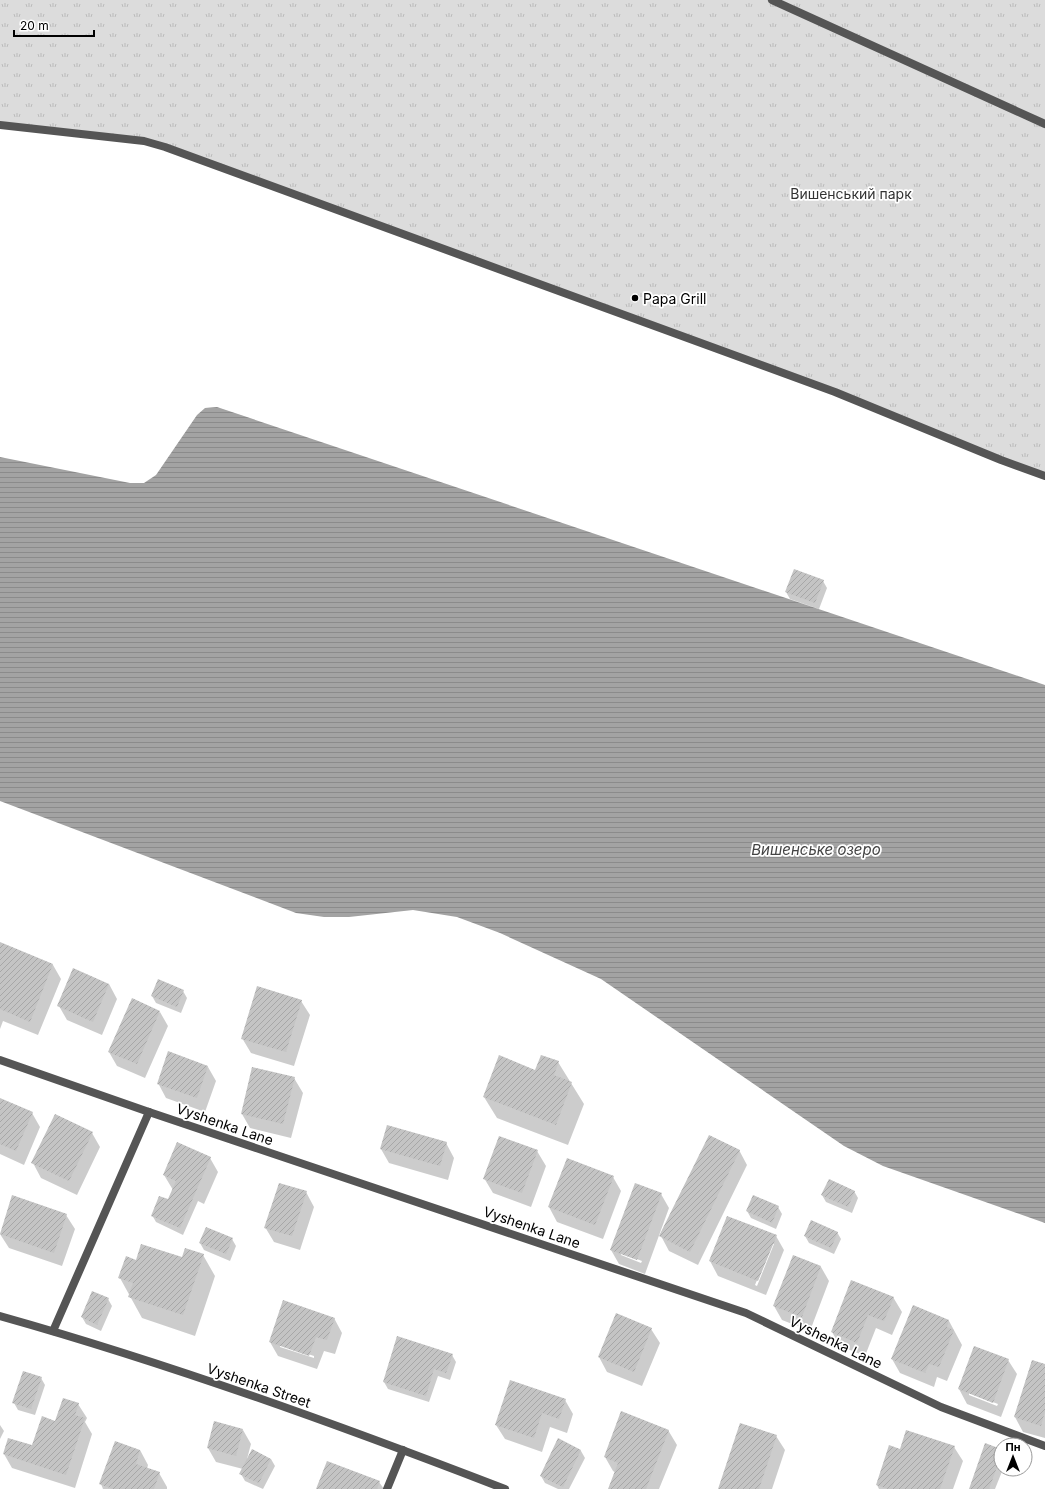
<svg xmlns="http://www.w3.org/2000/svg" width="1045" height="1489" font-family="Inter,sans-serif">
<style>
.park{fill:url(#park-tufts)}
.water{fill:url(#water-rules)}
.shadow{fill:#0003;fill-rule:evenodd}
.building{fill:url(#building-hatch)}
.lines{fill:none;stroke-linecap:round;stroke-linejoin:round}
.lane{stroke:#555;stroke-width:8}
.street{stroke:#555;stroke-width:8}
.poi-dot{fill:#000;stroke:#fff;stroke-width:1.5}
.labels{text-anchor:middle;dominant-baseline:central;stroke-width:3.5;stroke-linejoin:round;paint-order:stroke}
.park-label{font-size:14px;fill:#333;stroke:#fff}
.poi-label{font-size:14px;fill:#000;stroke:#fff;text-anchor:start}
.street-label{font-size:14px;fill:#000;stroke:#fff}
.water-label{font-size:15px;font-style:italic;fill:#444;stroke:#fff}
</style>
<defs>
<pattern id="park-tufts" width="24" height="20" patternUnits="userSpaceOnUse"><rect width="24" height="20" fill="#dcdcdc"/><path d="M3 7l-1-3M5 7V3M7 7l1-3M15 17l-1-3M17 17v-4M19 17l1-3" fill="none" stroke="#bbb"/></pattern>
<pattern id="water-rules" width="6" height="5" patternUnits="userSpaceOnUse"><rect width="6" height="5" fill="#a3a3a3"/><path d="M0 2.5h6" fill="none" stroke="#8b8b8b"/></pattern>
<pattern id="building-hatch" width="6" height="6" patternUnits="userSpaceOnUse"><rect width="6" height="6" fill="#c4c4c4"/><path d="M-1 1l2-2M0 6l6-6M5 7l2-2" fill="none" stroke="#a7a7a7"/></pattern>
</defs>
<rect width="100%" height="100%" fill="#fff"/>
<!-- park -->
<path class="park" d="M0,0H1045V476L835,392L165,147L0,125Z"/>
<!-- water -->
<path class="water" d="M217,407L1045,685V1223L883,1166L844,1146L601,979L500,933L457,917L413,910L349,917H324L296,913L0,801V457L130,483H144L156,475L197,415L205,408Z"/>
<!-- shadow -->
<path class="shadow" d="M823,581L827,588L819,609L790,599L786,592Z
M0,943L53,965L61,979L38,1035L3,1021L0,1029Z
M109,984L117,999L102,1035L67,1020L59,1006Z
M183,991L187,998L181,1013L156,1003L152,996Z
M301,1001L310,1015L294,1066L251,1053L242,1038Z
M160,1012L168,1026L145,1078L117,1066L109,1052Z
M558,1062L584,1104L568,1145L497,1118L484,1097L536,1071Z
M208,1067L216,1081L205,1112L166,1098L158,1083Z
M294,1078L303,1093L291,1138L250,1128L242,1114Z
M0,1099L32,1113L40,1127L24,1165L0,1154Z
M92,1133L100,1147L77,1195L41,1178L33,1163Z
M446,1143L454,1158L448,1180L389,1163L381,1149Z
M739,1150L747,1165L698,1265L669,1251L661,1236Z
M537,1151L546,1166L531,1207L493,1193L484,1178Z
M210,1158L218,1172L204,1204L198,1201L183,1235L156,1222L152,1215L168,1201L173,1190L164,1175Z
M567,1160L613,1177L621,1191L603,1239L557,1222L549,1207Z
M854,1191L858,1198L852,1213L826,1202L822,1195Z
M306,1192L314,1207L300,1250L274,1242L265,1227Z
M661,1194L669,1208L645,1274L619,1264L611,1250ZM621,1253L642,1261L641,1263L621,1255Z
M778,1207L782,1214L776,1229L751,1218L747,1211Z
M66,1215L75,1229L62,1266L9,1248L0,1234Z
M837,1232L841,1239L834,1254L809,1243L805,1236Z
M776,1236L784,1250L766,1295L718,1276L710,1261ZM772,1244H774L757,1286L755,1285Z
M232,1239L236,1246L230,1261L204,1250L200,1243Z
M203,1255L215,1276L195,1336L142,1318L120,1278L137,1261L182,1259Z
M821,1267L829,1281L810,1331L782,1320L774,1306Z
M893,1297L902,1312L892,1335L876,1328L865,1356L840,1346L832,1332Z
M108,1299L112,1306L101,1331L86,1324L82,1317Z
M913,1306L949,1321L962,1345L947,1381L937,1377L934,1387L900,1373L892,1359Z
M334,1318L342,1333L335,1354L324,1351L317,1369L278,1356L270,1342ZM280,1345L314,1356V1358L280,1347Z
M651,1329L660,1343L642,1386L607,1372L599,1357Z
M975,1347L1008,1360L1017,1374L1001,1417L967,1404L959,1389ZM969,1393L998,1404L997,1406L969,1395Z
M452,1355L456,1362L450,1380L438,1376L429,1402L388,1389L384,1382Z
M1032,1361L1045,1365V1438L1023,1432L1015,1417Z
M41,1378L45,1385L35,1415L18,1410L14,1403Z
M565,1400L573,1414L567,1433L550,1427L542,1452L505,1439L496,1425Z
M78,1404L87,1418L85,1422L92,1434L75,1488L12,1468L4,1454L33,1446L56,1422Z
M0,1425L4,1431L0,1439Z
M243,1430L251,1444L247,1459H271L275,1466L263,1489L245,1481L241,1474L243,1469L216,1462L208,1448Z
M668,1430L677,1445L659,1489H609L616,1473L613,1471L605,1457Z
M776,1436L785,1450L772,1489H719Z
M558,1440L581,1451L585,1458L569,1489H558L545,1483L541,1476Z
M954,1447L963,1461L953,1489H879L877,1485Z
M140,1450L148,1465L147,1469L159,1473L167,1487V1489H103L101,1484Z
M1001,1450V1469H1003L995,1489H970Z
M379,1482L384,1489H317Z"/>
<!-- building -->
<path class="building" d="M794,569L824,580L815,603L785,592Z
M0,942L53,964L30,1022L0,1009Z
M73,968L109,984L93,1022L57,1006Z
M158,979L184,990L177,1007L151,996Z
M257,986L302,1000L286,1052L241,1039Z
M132,998L160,1011L137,1064L108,1052Z
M168,1051L208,1066L197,1098L157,1084Z
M499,1055L535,1070L541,1055L559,1061L554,1075L572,1082L556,1125L483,1097Z
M252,1067L295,1077L283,1124L241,1114Z
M0,1098L33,1112L16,1151L0,1144Z
M55,1114L93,1132L69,1181L31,1163Z
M387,1125L447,1142L440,1166L380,1149Z
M709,1135L740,1150L690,1252L659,1236Z
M499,1136L538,1150L522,1193L483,1179Z
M177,1142L211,1157L180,1228L151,1216L159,1196L168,1199L176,1181L163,1175Z
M567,1158L614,1176L595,1225L548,1207Z
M829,1179L855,1191L848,1207L821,1195Z
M279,1183L307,1191L292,1236L264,1228Z
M635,1183L662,1193L637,1260L610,1250Z
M12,1195L67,1214L54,1253L0,1234Z
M753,1195L779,1206L772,1223L746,1211Z
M727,1216L777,1235L758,1281L709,1261Z
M811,1220L838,1232L831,1248L804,1236Z
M206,1227L233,1238L226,1254L199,1243Z
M141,1244L182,1257L185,1248L204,1254L183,1315L128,1297L133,1283L118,1278L126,1256L136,1260Z
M793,1255L821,1266L802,1317L773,1306Z
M851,1280L894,1297L884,1321L868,1315L857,1343L831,1332Z
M92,1291L109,1298L97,1325L81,1317Z
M283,1300L335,1318L327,1340L316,1337L309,1356L269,1342Z
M913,1305L949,1320L947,1327L954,1330L939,1367L929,1364L925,1373L891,1359Z
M616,1313L652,1328L634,1372L598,1357Z
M397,1336L453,1354L446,1373L434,1369L426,1396L383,1382Z
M974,1346L1009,1359L993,1403L958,1389Z
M1032,1360L1045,1364V1411L1041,1426L1014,1417Z
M23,1371L42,1377L31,1409L12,1403Z
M510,1380L566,1399L559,1419L542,1413L534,1438L495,1425Z
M63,1398L79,1403L75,1415L85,1418L66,1475L3,1454L8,1438L32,1445L42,1416L55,1421Z
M621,1411L669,1430L646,1489H608L618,1463L604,1457Z
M214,1421L243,1429L236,1456L207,1448Z
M740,1423L777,1435L759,1489H718Z
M906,1430L955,1446L940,1489H888L876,1485L889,1445L900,1449Z
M558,1438L581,1450L563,1487L540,1476Z
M115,1441L140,1450L136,1464L160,1472L154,1489H113L99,1484Z
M985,1443L1001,1449V1456L989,1489H969Z
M252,1449L271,1459L259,1483L239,1474Z
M327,1461L380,1481L377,1489H316Z"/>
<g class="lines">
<!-- lane -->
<path class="lane" d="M53,1331L149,1112
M387,1489L403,1450"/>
<!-- street -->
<path class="street" d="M772,0L1045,124
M0,125L144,141L165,147L835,392L1001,460L1045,476
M0,1060L149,1112L746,1313L941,1407L1045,1446
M0,1316C171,1364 339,1425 505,1489"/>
</g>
<!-- markers -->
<circle class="poi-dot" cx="635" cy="298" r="4"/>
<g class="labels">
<!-- park labels -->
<g class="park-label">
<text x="851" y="193">Вишенський парк</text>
</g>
<!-- poi labels -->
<g class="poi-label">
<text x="643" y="298">Papa Grill</text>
</g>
<!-- street labels -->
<g class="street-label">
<text transform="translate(225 1124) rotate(19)">Vyshenka Lane</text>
<text transform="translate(532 1227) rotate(19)">Vyshenka Lane</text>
<text transform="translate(836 1342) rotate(26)">Vyshenka Lane</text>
<text transform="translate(259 1385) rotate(19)">Vyshenka Street</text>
</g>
<!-- water labels -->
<g class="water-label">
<text x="816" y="849">Вишенське озеро</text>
</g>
</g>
<!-- north arrow -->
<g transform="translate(1013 1457)"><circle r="19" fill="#ffffff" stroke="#999999"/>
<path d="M0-3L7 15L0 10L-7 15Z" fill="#000000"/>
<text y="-6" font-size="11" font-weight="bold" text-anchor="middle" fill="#000000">Пн</text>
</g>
<!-- scale -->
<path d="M14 30v6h80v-6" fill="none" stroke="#000000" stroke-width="2"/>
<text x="20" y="30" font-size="12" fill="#000000" stroke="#ffffff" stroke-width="3" paint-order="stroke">20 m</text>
</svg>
